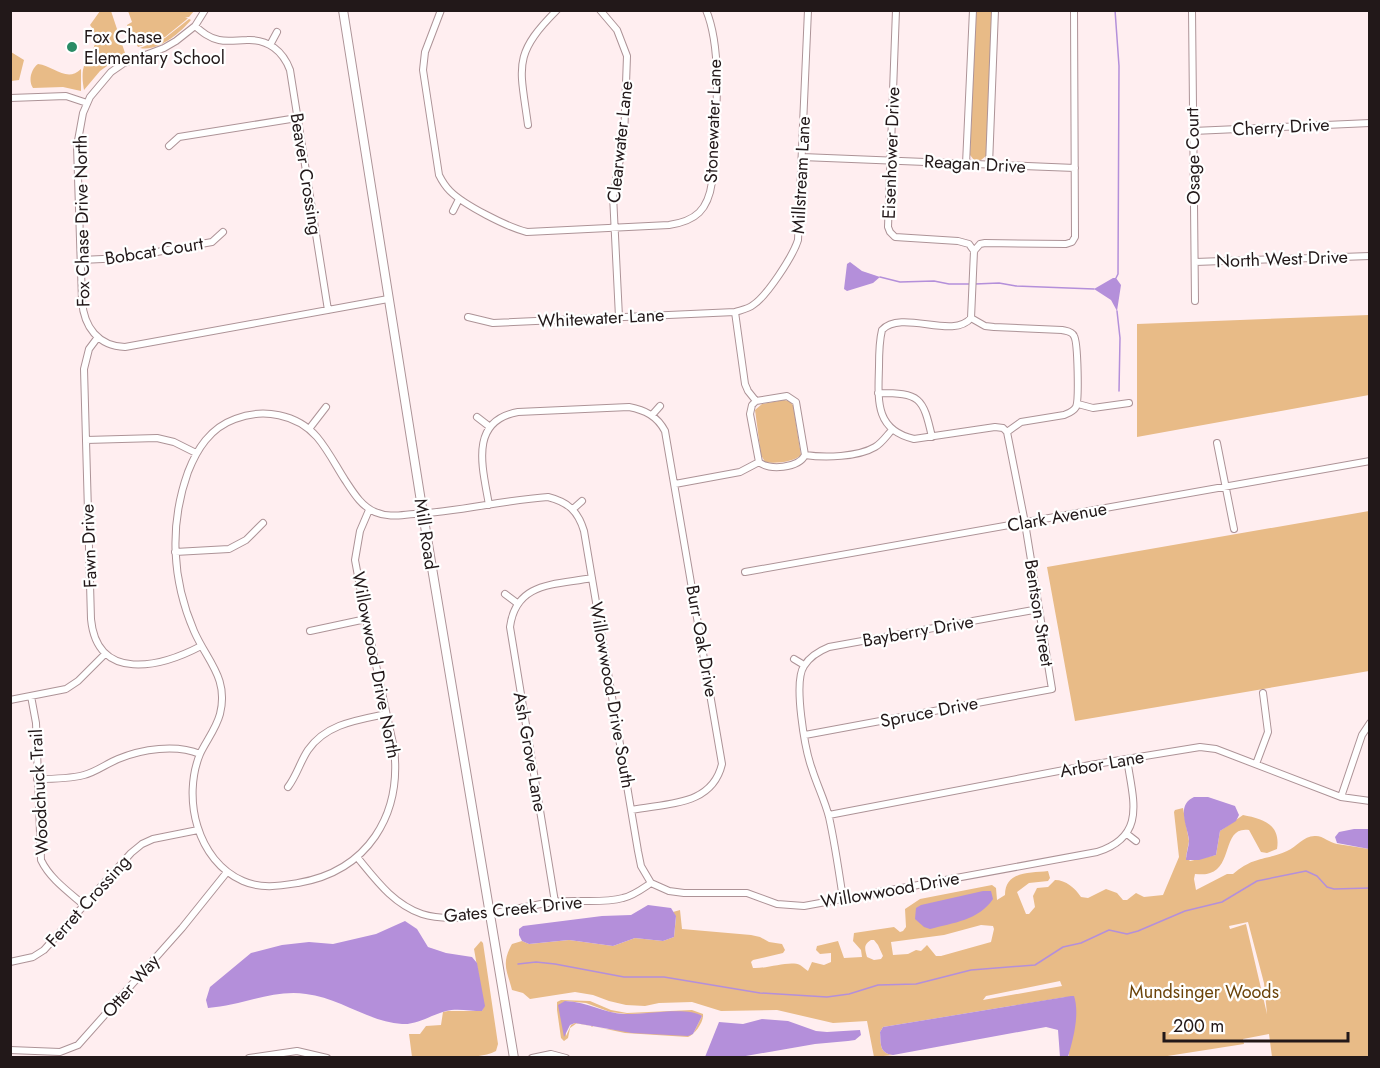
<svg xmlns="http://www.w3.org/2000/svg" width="1380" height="1068" font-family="Jost,sans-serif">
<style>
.green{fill:#e8bb87;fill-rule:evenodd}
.water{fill:#b48fda}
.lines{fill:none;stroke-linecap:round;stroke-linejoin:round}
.stream{stroke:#b48fda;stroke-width:1.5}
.street-casing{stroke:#ad9397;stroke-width:8}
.secondary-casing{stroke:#ad9397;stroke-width:10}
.street{stroke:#fff;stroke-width:6}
.secondary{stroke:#fff;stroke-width:8}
.poi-dot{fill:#2a8c66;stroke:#fff;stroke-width:2}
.labels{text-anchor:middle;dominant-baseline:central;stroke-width:4.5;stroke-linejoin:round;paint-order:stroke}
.poi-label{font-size:18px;fill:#221819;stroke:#fff;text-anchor:start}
.street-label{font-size:18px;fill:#221819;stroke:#fff}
.park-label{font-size:18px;fill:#6c440a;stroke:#fff}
</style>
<rect width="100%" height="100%" fill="#ffeef0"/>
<!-- green -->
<path class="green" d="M100,11H111L125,53L100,71L84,90C83,84 82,77 83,70C86,52 105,45 90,25Z
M128,11H194L189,17H185L188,18L186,20L165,37L138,47L127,25L132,22Z
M976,11H993L986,156L981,160H974L970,155Z
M189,19L191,20C180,33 158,52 140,48L165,38Z
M11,52L24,60L19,80L11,81Z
M38,64C54,66 67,83 81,69V91L63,87L33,88C28,81 31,69 38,64Z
M1369,315V395L1137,437V324Z
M784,400L789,401L793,405L801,455C794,462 775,464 765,462L761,455L755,410L762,404Z
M1369,511V671L1075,721L1047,567Z
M1183,808L1189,841L1186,857L1190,861L1216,855L1220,831L1243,815C1263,819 1281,824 1277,849L1267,853L1261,852L1249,830C1222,826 1233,866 1210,873C1206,875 1200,874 1195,874L1194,879L1196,890L1227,874H1233C1254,856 1264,861 1287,851C1297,847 1304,835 1316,836C1323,836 1330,843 1337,844C1348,846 1359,847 1369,849V1057H1272L1269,1034L1243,1039L1244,1044L1161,1057H1069L1066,997L883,1027L880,1032C881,1044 879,1053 893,1055L874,1057L867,1021L833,1023L777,1010L721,1011L692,1002L659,1003L645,1006L626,1005L609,1001L593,995L575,992L530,999L523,993L512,990C507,970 501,964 512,944L522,941L529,944L569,940L613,946L635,938L663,941L674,937L676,917L673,912L680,910L682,929L751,935L760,937L769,942L782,944L785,950L783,953L753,960L751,962L753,968C767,969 790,960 800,965C803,967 805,969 808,971L812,962L824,965L831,962V953L820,954L816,950L817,946L838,941L844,958L862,957L861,950L853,941L854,933L894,927L900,932L903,931L906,927L905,909L920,899L992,885L996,888L997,900L1005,895C1005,871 1030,873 1048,871L1050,878L1048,881L1029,883L1017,892L1026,914H1029L1035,907L1033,896L1037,888L1048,887L1055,880C1066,880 1075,888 1081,897L1088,898L1106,889L1117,893L1123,900H1127L1136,893L1144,897L1163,895L1179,857L1174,812L1175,810ZM1248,922L1264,983L1267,1014L1246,924L1230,929L1229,926ZM981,925L993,926L994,929L991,942L941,956H936L927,945L921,951L916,950L908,954L893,955L891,942L944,935ZM871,940H874L878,945L883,956L881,959L874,960L867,957C865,949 863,945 871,940ZM1060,981L1062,986L983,1000L986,996Z
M481,941L483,943L498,1044L496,1051C477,1061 434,1057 412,1057L409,1034H420L426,1026L441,1025L443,1012L448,1011H482L484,1006L474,949Z
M561,1000L590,1001L611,1010L627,1013L692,1010L703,1014C704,1022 695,1034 688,1037L625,1033L577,1023L570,1028L568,1038L564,1041L561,1038L557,1010V1002ZM565,1001L586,1003L610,1012L627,1014L675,1013L702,1016L693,1034L607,1029L575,1023L571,1025L566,1036Z"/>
<!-- water -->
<path class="water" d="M850,262L862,271L880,277L873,283L847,291L844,289L847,264Z
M1113,278H1116L1121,285L1117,311L1111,300L1094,289Z
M1194,797H1208L1235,806L1239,815L1236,821L1220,831L1216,855L1199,860H1186C1186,853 1189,847 1189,840C1187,825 1176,805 1194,797Z
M1354,829H1369V849L1337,843L1335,837L1339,832Z
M983,891H991L993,899C979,920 953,923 930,929L924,927L915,919L916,908L921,905Z
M648,905L671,908L676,916L674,937L663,941L635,938L613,946L569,940L529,944L522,941L519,935V929L523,926L602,916L631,915Z
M405,921L417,929L428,947L446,953L472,957L477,963L485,1006L482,1011C471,1011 456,1008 446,1011C431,1015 417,1025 402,1024C369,1022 340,998 306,994C273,989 241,1006 208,1008L206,1000L210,987L251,953L282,945L309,942L333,944L376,934Z
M1071,996H1074C1080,1014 1073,1040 1068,1057H1060L1058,1030L1046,1027L893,1055C879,1053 881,1044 880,1032L883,1027Z
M565,1001C588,1002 604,1013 624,1014C643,1015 688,1006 702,1016L693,1034L688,1036L632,1033L575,1023L570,1025L564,1037L558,1005Z
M762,1019L788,1021L816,1031L827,1032L860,1030L861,1035L855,1040L848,1041L815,1044L740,1057H705L719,1022L743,1024Z"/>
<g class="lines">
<!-- stream -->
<path class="stream" d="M1115,10L1119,66L1118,274L1116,278
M880,277L900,282L934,281L949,284H971
M975,284L999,283L1016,286L1094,289
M1117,311L1120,338L1119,391
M518,964L536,962L555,964L624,977H664L760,993L827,997L849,994L878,985L916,984L971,970L1035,965L1063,947L1081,943L1109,930L1127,934L1138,931L1185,911L1222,902L1257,881L1306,871L1317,876L1327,887L1334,889L1370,888"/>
<!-- street casing -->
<g class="street-casing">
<path id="street" d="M205,10L195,26L176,41L164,48L124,63L111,72L90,97L83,113L77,146L82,301C84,327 98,346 125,347L388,299
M441,10L425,52L423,70L439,175C442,181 445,186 450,191C464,205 507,227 527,232L669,225C696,221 708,210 712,182C714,134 725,55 706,10
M600,10L617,30L627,56L624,139L613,195L619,317
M896,10L888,227L890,232L895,237L958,241L969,244L974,251L980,244L985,243L1066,244L1072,242L1075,237L1074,10
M1192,10L1195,301
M195,26C202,32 209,38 219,40C228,42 238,40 247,40C268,39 283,51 290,70L328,310
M270,45L277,32
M10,98L66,96L87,103
M528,125C520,66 512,55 557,10
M1193,131L1370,123
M169,146L179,137L297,118
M802,157L1075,168
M966,164L973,10
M989,165L995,10
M453,211L459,199
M81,260L124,258L212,242L223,232
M1195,262L1370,256
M735,312L745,384L748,391L756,401L752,405L750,414L759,462
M468,317L493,323L735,312C741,310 748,309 753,305C767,296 793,256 798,240L808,10
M971,318L985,326L994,327L1062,330C1066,331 1072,331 1074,336C1078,342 1079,401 1076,407C1073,412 1069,413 1064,415L1021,422L1007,432L1003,428L995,427L914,439C875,430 878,401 879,367C879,355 879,342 882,330C902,309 953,340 971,318Z
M971,318L974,251
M98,337L89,349L84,369L91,619C97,683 161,667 201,646
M878,393C920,393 923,397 932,437
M756,401L787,396L796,402L805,455
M1078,404L1093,408L1129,403
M652,415L660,406
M477,417L490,427
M309,429L326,407
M86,440L157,438L174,442L196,453
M1217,443L1234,529
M675,484L740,472L759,462C768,471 799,468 805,455C825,458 858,457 875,447C882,443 887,435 892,430
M489,505C483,469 468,421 518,412L629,407C645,410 657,416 665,431L722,764C712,806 668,803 632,810
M573,509L582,501
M369,510L360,531L355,560L366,619L394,748C402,815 368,871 298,883C279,886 261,889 243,881C197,861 182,798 200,754C206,741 216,729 220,714C229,678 207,661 194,631C172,580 169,525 188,472C197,449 210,428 235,419C263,408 297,414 317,437C328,450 336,466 345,480C353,492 361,506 375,512C389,518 400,515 414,514C459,512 503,500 548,497C568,502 578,511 584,531L638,851L641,866L651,883
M175,552L229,549L246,540L263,523
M745,572L1370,461
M505,594L517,603
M310,631L366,619
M794,659L804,665
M31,696L36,723L41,860C50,879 69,892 85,906
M10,700L66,689L78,681L105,654
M805,735L1052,689L1025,523L1007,432
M1256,764L1268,732L1263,693
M37,779C53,779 69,779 84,775C96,772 106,764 118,759C142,749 176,744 200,754
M288,787C297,775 300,762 308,750C326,724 357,720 386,714
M1341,797L1362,735L1370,723
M829,815L1090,765L1200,747L1216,749L1341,797L1370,801
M1127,834L1136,841
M357,857C376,880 393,904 422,914C459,926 515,907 554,902C576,899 601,904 623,898C633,896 642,889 651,883
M651,883L669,891L684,893H747L777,904L804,906L1097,852C1147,836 1133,800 1127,759
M843,899C839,872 835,844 829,817C825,801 817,785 812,769C805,750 793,682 804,666C810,656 819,651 829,647L1039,609
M555,902L510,627C516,581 556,585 592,578
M10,962L33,957L44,950L131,853L142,844L153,839L198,830
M10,1050L60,1052L78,1045L182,928L227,872
M249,1058L297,1051L327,1058
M532,1058L551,1054L566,1058"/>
</g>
<!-- secondary casing -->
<g class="secondary-casing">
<path id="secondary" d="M343,10L423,514L514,1058"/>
</g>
<!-- street -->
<use href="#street" class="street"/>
<!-- secondary -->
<use href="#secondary" class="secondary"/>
</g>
<!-- markers -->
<circle class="poi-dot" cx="72" cy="47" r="6"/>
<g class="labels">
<!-- poi labels -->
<g class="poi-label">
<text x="84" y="37">Fox Chase<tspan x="84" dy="21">Elementary School</tspan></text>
</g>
<!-- street labels -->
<g class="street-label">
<text transform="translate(713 121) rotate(-88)">Stonewater Lane</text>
<text transform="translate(1281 127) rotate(-3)">Cherry Drive</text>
<text transform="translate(620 142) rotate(-84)">Clearwater Lane</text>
<text transform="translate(891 153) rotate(-88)">Eisenhower Drive</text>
<text transform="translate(1193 156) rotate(-91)">Osage Court</text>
<text transform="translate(975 164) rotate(3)">Reagan Drive</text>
<text transform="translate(306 174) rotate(81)">Beaver Crossing</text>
<text transform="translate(801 175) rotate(-87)">Millstream Lane</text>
<text transform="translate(82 221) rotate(-91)">Fox Chase Drive North</text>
<text transform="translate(154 251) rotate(-9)">Bobcat Court</text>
<text transform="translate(1282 259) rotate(-2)">North West Drive</text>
<text transform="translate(601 318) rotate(-3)">Whitewater Lane</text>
<text transform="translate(1057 517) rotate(-10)">Clark Avenue</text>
<text transform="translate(426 534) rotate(81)">Mill Road</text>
<text transform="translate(89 546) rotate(-92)">Fawn Drive</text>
<text transform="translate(1039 613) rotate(81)">Bentson Street</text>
<text transform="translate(918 631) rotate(-10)">Bayberry Drive</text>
<text transform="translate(702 641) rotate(80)">Burr Oak Drive</text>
<text transform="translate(376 665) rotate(79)">Willowwood Drive North</text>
<text transform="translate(612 695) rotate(80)">Willowwood Drive South</text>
<text transform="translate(929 712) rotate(-11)">Spruce Drive</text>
<text transform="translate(530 752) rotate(80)">Ash Grove Lane</text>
<text transform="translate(1102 764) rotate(-10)">Arbor Lane</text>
<text transform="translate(39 792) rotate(-93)">Woodchuck Trail</text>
<text transform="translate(890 890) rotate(-10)">Willowwood Drive</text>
<text transform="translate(88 901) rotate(-48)">Ferret Crossing</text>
<text transform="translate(513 909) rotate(-6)">Gates Creek Drive</text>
<text transform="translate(131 986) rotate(-49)">Otter Way</text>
</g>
<!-- park labels -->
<g class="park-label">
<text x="1204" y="992">Mundsinger Woods</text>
</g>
</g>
<!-- border -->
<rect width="1380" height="1068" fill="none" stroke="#221819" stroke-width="24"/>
<!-- scale -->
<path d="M1164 1032v9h184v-9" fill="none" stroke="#221819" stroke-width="3"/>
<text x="1173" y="1032" font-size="18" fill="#221819" stroke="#ffffff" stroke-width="4.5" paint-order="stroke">200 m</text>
</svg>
